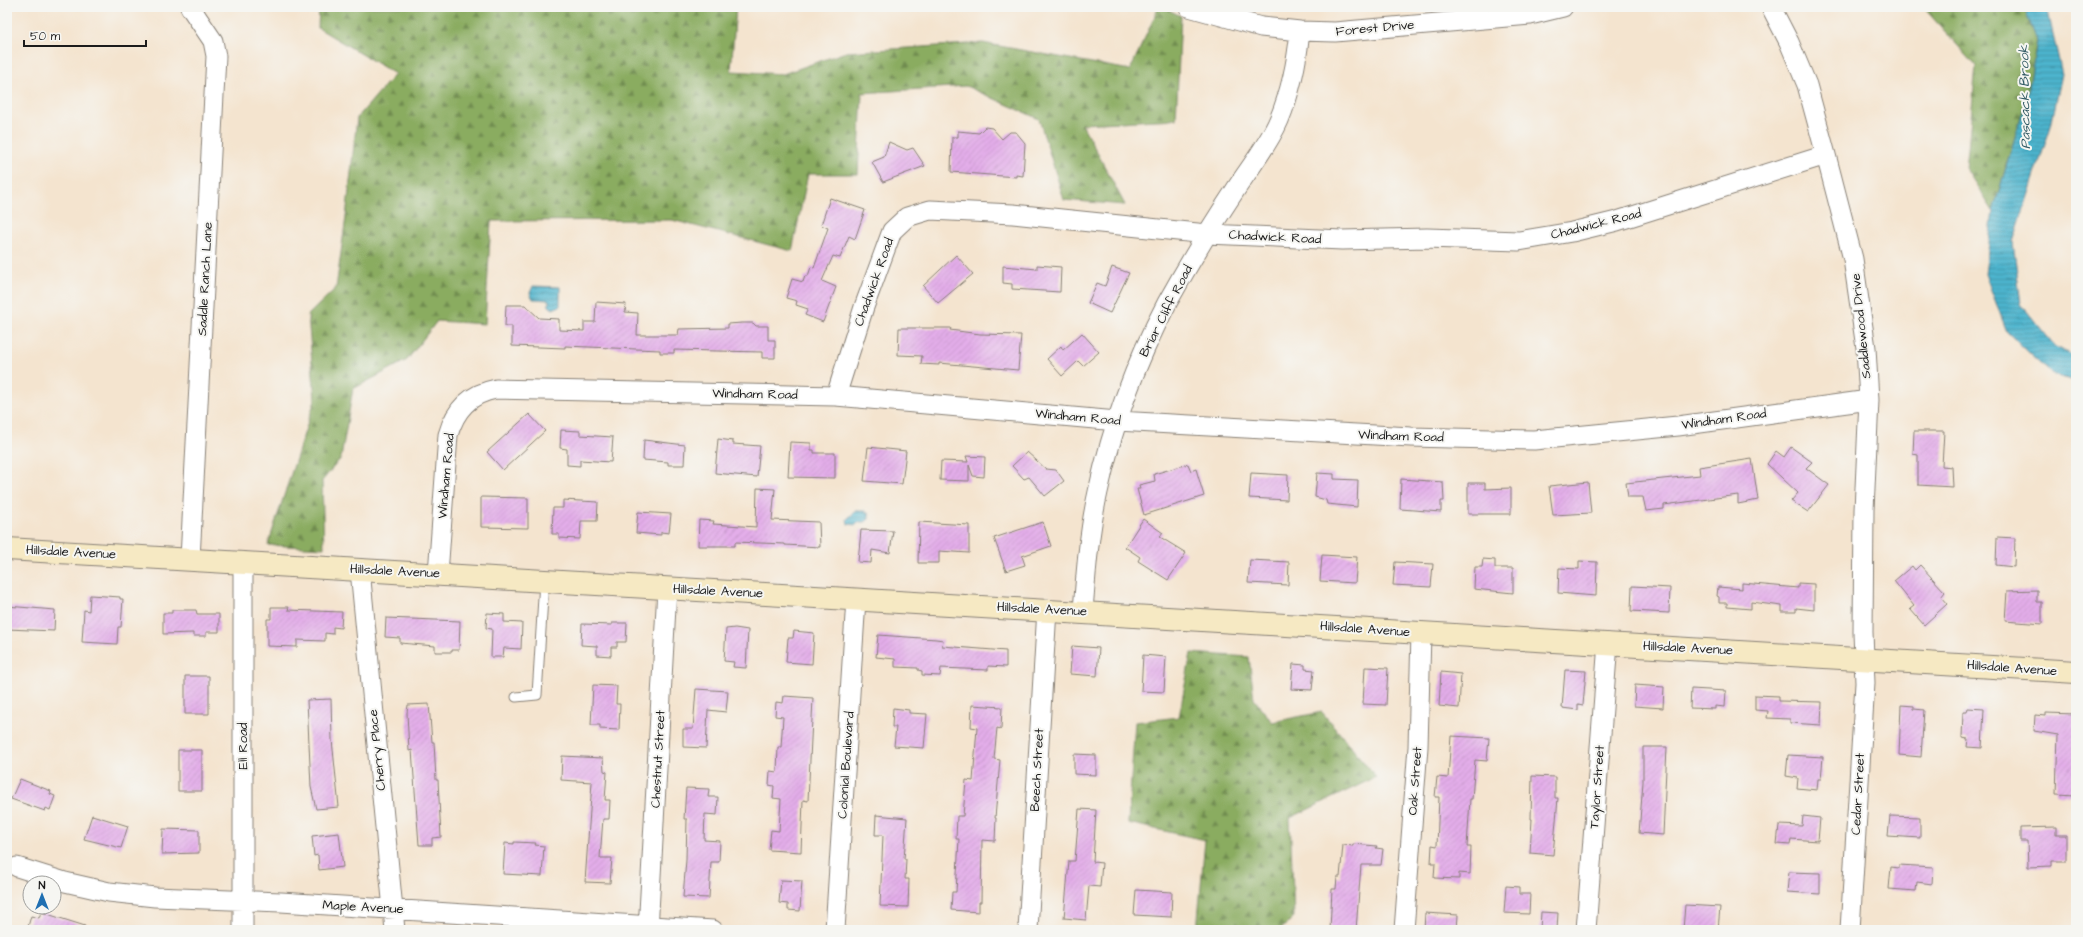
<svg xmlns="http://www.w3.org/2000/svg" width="2083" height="937" font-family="'Architects Daughter',sans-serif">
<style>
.forest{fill:url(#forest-firs);stroke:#53643e}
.water{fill:url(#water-rules);stroke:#356874}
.building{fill:url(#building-hatch)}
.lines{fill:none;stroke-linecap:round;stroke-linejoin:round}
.lane-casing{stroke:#888076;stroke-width:11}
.street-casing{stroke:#888076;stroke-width:21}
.secondary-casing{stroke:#888076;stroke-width:24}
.lane{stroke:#fff;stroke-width:9}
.street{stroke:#fff;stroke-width:19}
.secondary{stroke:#f6e9c3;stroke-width:22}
.labels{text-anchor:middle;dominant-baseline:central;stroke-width:4;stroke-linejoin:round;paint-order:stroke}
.street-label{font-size:13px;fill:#1c1c1c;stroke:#f6f6f2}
.water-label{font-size:14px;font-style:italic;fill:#305963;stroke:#f6f6f2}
</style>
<defs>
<pattern id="forest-firs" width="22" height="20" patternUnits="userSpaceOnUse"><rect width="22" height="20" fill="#8aac61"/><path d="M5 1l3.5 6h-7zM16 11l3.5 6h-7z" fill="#708b4f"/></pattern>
<pattern id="water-rules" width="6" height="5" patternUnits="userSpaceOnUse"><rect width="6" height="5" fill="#4eb4cd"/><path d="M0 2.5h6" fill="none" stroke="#4092a6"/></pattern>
<pattern id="building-hatch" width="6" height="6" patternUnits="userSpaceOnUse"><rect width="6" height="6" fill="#e3ade9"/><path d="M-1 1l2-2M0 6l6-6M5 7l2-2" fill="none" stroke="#c294c7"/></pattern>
</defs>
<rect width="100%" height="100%" fill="#f6f6f2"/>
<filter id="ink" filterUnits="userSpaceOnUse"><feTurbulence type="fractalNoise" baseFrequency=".025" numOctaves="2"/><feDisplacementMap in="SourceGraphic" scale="8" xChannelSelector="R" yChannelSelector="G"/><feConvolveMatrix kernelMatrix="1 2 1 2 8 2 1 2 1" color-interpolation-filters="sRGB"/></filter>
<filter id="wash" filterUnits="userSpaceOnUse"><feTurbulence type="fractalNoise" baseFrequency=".012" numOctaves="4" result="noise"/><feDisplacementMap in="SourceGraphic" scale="16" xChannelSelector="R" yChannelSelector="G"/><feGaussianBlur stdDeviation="0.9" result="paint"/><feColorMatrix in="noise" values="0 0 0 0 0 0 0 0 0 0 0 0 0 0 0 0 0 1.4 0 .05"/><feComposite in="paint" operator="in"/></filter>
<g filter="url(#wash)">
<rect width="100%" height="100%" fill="#f4e4cf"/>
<!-- forest -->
<path class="forest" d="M319,7H736L731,71L783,74L846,52L983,43L1130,70L1159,7H1162L1181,16L1176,119L1082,124L1125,205L1064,200L1039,119L966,86L862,93L858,174H808L792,251L672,220L491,221L485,324L437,321L407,360L353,389L341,458L322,481L324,548L268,545L315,400L308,315L336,288L346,217L357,118L395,74L318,28Z
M1923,7H2024L2037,40L2028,93L1993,211L1966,169L1976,66Z
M1191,653L1249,657L1254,699L1272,722L1322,712L1376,777L1290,818L1294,917L1280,930H1197L1205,840L1128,823L1135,722L1179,717Z"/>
<!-- water -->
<path class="water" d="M2024,7H2047L2062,74L2051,126L2013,242L2021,304L2055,346L2076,358V381L2053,375L2007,332L1985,274L1993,211L2028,93L2037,41Z
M533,286L560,287V306L553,309L549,306V300L533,299L530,293Z
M856,511H865L869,514V519L865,522H859L856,525L848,524L847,519Z"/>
<g id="blocks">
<!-- building -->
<path class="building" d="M985,127L992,128L1002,139L1010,132H1016L1025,143L1023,176L1016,175V177L951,172L952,137H958V131L979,133Z
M889,142L907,150L913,148L925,166L883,182L872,162L884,157Z
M830,198L865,210L855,239L849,236L840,258L833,256L822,281L836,287L823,322L805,315L808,309L796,305L797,301L786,298L792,279L803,282L805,276H808L811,267L814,268L828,228L821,225Z
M956,255L973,274L938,303L923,286Z
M1037,265L1061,267L1060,292L1012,289V284L1003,283V266L1037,269Z
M1112,267L1129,273L1110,313L1088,303L1097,283L1105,286Z
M596,302L626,304L625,312L638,313L637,335H678L679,329L728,328V324L742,323H753L756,326H768V340H775V358H762V352L674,350V353H660V350L565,346V348L512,346V326H505L506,305H525L539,318L559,319V330L584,331V322H595Z
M899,328H951L950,330L980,334L1021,335L1018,370L939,363V365L921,364L922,356L898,355Z
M1082,333L1099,352L1083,366L1078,361L1062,376L1047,359L1061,346L1063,350Z
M529,414L545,431L503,470L487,452Z
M561,430L580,431V435L613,437L611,462L580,460V466L567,465V449L560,448Z
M1914,431H1944L1942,466L1952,467L1953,487L1918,485V455L1913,454Z
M718,439L733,441V444L760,446L757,477L715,473Z
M644,440L685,445L684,465H668V462L643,460Z
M790,442L811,443V450H814V453H835V478L788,477Z
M868,447L906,451L902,484L864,481Z
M1791,447L1812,462L1806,468L1829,485L1808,512L1791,501L1798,493L1767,464L1776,451L1784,457Z
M1027,452L1046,469L1056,470L1064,481L1045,496L1029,477L1024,479L1012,466Z
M966,456L985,457L984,477L973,476L969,465V481L940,480L941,461L968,462Z
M1752,459L1758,500L1738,504V495L1664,505V509L1646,511L1643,497H1628L1626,483L1700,475L1699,467Z
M1188,464L1191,471L1196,469L1204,496L1144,515L1137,489H1140L1139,485L1155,481L1154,474Z
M1251,473L1288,475L1287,500L1249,498Z
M1317,473L1334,474V479L1358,480L1357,507L1327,504L1326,500L1315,497Z
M1401,479L1443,482L1444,501H1441V512L1400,509Z
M1588,482L1591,513L1553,515L1549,486Z
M1468,483H1485V489L1511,488V514H1468Z
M757,488L775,489L772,520L819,522L820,547L785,545V544L735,542V546H698L699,520L714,521L713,524L756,527Z
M481,497L528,498V528L481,527Z
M563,500L598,502L597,521H581L580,539L559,538V534H552L553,508H563Z
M638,512L671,514L669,533L661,532V535L636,533Z
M1143,519L1163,533L1160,537L1186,553L1168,580L1138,561L1140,557L1125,547Z
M919,522L969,525V553L939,551V563H918Z
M1043,522L1051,546L1022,556L1025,565L1006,571L994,538Z
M861,530L893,531L890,553L872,550L871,563L858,562Z
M1997,537L2015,538L2014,567L1996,565Z
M1322,555L1357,557L1355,583L1320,581Z
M1483,559L1495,560V568H1513V593L1474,589L1475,567H1482Z
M1250,560L1289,562L1288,585L1248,583Z
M1579,561L1597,562L1596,596L1558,593L1559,568L1579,569Z
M1395,562L1433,564L1431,587L1393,585Z
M1920,565L1945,592L1941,597L1947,604L1924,625L1910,609L1914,606L1894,581L1912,566L1915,570Z
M1742,583L1798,588V583L1814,584V610L1796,608V612H1782V606L1751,602V609L1727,607V603H1719V597L1717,596L1718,587L1742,589Z
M1632,586L1670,588L1669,613L1631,611Z
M2037,590V602H2042V624L2005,621L2007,591Z
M90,595L120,597V599H123L121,627H118L117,644L82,642L84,610L89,611Z
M7,606L55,610L54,631L7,629Z
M271,607H289L288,610L342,612L341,628L333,627V634L325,633V641L297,640V647L267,646V619H271Z
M172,610H196L197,614H219V632H206V636H193V633L163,634V613H172Z
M487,613L504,614V622L522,623L521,649L504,648L503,657H491L492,629L486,628Z
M386,618L460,621L459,650H452V652H435V646L400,643V638L385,637Z
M612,623H627L626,642H617V647H611V656L597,655V646L581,645L582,624L612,625Z
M735,628L748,630L746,668L733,667L734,662L724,661L726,629Z
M794,631L814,633L812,664L786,662L788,638H793Z
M878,635L936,639L943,640L942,646L1006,651V667L988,666V670L941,668L940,676L922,675V671L918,670V668L895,667V659L876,657Z
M1072,646L1099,648L1097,676L1070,674Z
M1143,655L1166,657L1164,692L1141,691Z
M1293,664L1305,665V669L1314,670L1312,690L1291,689Z
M1365,667L1388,668L1386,705L1363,704Z
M1565,670L1586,671L1583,705L1578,704V710L1562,708Z
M1441,672L1461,674L1459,708L1439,706Z
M185,676H209V714H185Z
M593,685L617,686L616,704H620L619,730L600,729V725H591Z
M1635,685L1664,687L1663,708L1634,706Z
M696,689L728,691L726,712L708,710L706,748L683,747V729H693Z
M1691,689L1726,691L1725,707L1715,706V709L1690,708Z
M1755,695L1779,696V701L1822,702L1821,725L1790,723V719L1767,718L1768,711L1755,710Z
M784,696L813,698L808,801L803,800L801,852L769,850L771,830L779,831L781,799L773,798L774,786L769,785L770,771L777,772L778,747H781L783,717L775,716L776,702L783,703Z
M331,699L332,740L339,807L316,809L311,787L307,700Z
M429,704L432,742H434L436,780H438L441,837L432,838V845H419L412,750L409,751L407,713L408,705Z
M972,705L1002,707L1001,729L997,728L994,759L1000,760L995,818H996L995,841L982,840L981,902H979V912L951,910L952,892H956L959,839H956L957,816H963L966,780L973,781L977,728L971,727Z
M1901,705L1914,706V709L1924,710L1921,757L1899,755Z
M893,708L909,710V713L927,714L924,748L894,746L896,727H892Z
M1968,708L1984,709L1982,748L1967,747L1968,739L1962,738L1963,712H1967Z
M2045,713L2076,714V795L2056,794L2058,735L2034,731L2035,715L2045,716Z
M1451,736L1489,738L1487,761L1475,760L1472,799H1470L1467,847H1471L1470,874L1459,873V879L1434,878L1435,863H1431L1432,845L1437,846L1439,797H1435L1437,777L1448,778Z
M1643,747H1667L1663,835L1639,833L1643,782Z
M178,750H202V791H178Z
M1074,754L1096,755V775L1074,774Z
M1788,755L1823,757L1821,779H1818L1817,790L1797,788L1798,778L1786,776Z
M562,756L603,758L604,771L607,772L605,800H610L609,819H603L600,858H612L610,883L585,882L592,782L561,780Z
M1532,776L1555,777V798H1558L1553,855L1530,853L1532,819H1531Z
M20,779L51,791L50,794L55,796L50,810L46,808L45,811L11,799Z
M686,788L709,789L708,797H718L717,815L705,814L704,840L720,841L719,862H711L709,898L683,897L686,860L687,819H684Z
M1079,809L1096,810L1093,862L1102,863L1100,887L1089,886L1086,920L1064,918L1069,861H1075Z
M92,815L128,826L121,848L84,839Z
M876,815L907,818L904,859H906L905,879H909L908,907L880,906L883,835H875Z
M1803,816L1820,818L1818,841L1791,839L1790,845L1777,844L1779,825L1802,826Z
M1890,816L1920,817V838L1888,836Z
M2056,827V835H2066V861H2052V866L2028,867L2027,841H2020V828Z
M163,829L199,830V853L162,854Z
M339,833L343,867L319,870L318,855L314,856L312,836Z
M514,842L536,843L535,845L544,846L542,876L503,874L505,843L514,844Z
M1353,844L1377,846L1376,848L1383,849L1381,865H1361L1356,930H1330L1332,889H1336L1337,877H1340L1343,845L1353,846Z
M1899,865L1933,867L1932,884L1917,882L1916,891L1889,889L1891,867L1899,868Z
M1789,872L1820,873V894L1787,892Z
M781,880L802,881L800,911L788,910V904L779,903Z
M1506,886L1519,887V894H1530L1529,914L1504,913Z
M1136,890L1172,892L1171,917L1134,915Z
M1685,905L1720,907L1718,930H1683Z
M41,912L85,926V930H27L31,916L39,918Z
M1541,912L1558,913L1557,930H1540Z
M1425,913L1458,915L1457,930H1424Z"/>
</g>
</g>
<g filter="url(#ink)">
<use href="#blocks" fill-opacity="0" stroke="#888076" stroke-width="1"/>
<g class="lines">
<!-- lane casing -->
<g class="lane-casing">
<path id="lane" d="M516,697L537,695L544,581"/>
</g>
<!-- street casing -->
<g class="street-casing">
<path id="street" d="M190,7L213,41L216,56L190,559
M1189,7L1261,27L1300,31L1335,32L1530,15L1563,7
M1771,7L1789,42L1807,85L1826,155L1853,259L1866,348L1869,400L1864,510L1863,632L1865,683L1850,930
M836,396L864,307L892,231L907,217L930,210L1013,214L1207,234L1342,240L1427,238L1519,241L1572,232L1617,221L1826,155
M360,570L395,930
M438,574L448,435C455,410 469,394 496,389L836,396L1117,421L1411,437L1534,440L1678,426L1869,400
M1083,611C1086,572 1089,531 1098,492C1112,427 1136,362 1167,303C1188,265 1210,228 1234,192C1249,168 1268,146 1279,120C1291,91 1297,62 1300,31
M17,867L65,882L109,892L155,897L281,902L713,930
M243,930V562
M648,930L667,589
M835,930L856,599
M1028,930L1047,609
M1404,930L1418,747L1421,633
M1586,930L1608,643"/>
</g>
<!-- secondary casing -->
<g class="secondary-casing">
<path id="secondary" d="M7,549L2076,672"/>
</g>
<!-- lane -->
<use href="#lane" class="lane"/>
<!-- street -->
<use href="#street" class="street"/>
<!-- secondary -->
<use href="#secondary" class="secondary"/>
</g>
</g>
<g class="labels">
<!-- street labels -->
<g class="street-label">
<text transform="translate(1375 28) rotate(-5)">Forest Drive</text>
<text transform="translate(1596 224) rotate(-14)">Chadwick Road</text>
<text transform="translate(1275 237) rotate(3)">Chadwick Road</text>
<text transform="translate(205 279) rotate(-87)">Saddle Ranch Lane</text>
<text transform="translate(874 282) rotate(-70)">Chadwick Road</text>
<text transform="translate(1166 311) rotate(-63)">Briar Cliff Road</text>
<text transform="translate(1861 326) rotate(-96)">Saddlewood Drive</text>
<text transform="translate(755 394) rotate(1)">Windham Road</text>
<text transform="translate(1078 417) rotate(5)">Windham Road</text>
<text transform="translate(1724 419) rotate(-8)">Windham Road</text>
<text transform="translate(1401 436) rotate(2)">Windham Road</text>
<text transform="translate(446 476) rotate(-85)">Windham Road</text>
<text transform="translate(71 552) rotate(3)">Hillsdale Avenue</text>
<text transform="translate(395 571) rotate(3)">Hillsdale Avenue</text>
<text transform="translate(718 591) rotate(3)">Hillsdale Avenue</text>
<text transform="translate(1042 609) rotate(3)">Hillsdale Avenue</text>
<text transform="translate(1365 629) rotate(4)">Hillsdale Avenue</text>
<text transform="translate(1688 648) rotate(3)">Hillsdale Avenue</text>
<text transform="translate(2012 668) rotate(4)">Hillsdale Avenue</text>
<text transform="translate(243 746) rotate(-90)">Ell Road</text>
<text transform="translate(377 750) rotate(-96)">Cherry Place</text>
<text transform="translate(658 759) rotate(-87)">Chestnut Street</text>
<text transform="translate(846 765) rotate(-86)">Colonial Boulevard</text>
<text transform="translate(1037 770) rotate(-87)">Beech Street</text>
<text transform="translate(1415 781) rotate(-86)">Oak Street</text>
<text transform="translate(1597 787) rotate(-86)">Taylor Street</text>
<text transform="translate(1858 794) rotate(-87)">Cedar Street</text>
<text transform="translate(363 907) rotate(3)">Maple Avenue</text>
</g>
<!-- water labels -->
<g class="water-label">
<text transform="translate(2025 97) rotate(-91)">Pascack Brook</text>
</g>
</g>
<!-- margin -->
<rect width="2083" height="937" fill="none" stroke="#f6f6f2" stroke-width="24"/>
<!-- north arrow -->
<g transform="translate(42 895)"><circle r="19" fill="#f6f6f2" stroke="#9f9f9c"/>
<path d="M0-3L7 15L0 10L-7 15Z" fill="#1f6fb2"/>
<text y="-6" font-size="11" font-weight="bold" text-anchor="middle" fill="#1c1c1c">N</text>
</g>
<!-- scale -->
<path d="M24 40v6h122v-6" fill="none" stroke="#1c1c1c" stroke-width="2"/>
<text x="30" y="40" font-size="12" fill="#1c1c1c" stroke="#f6f6f2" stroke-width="3" paint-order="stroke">50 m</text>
</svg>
